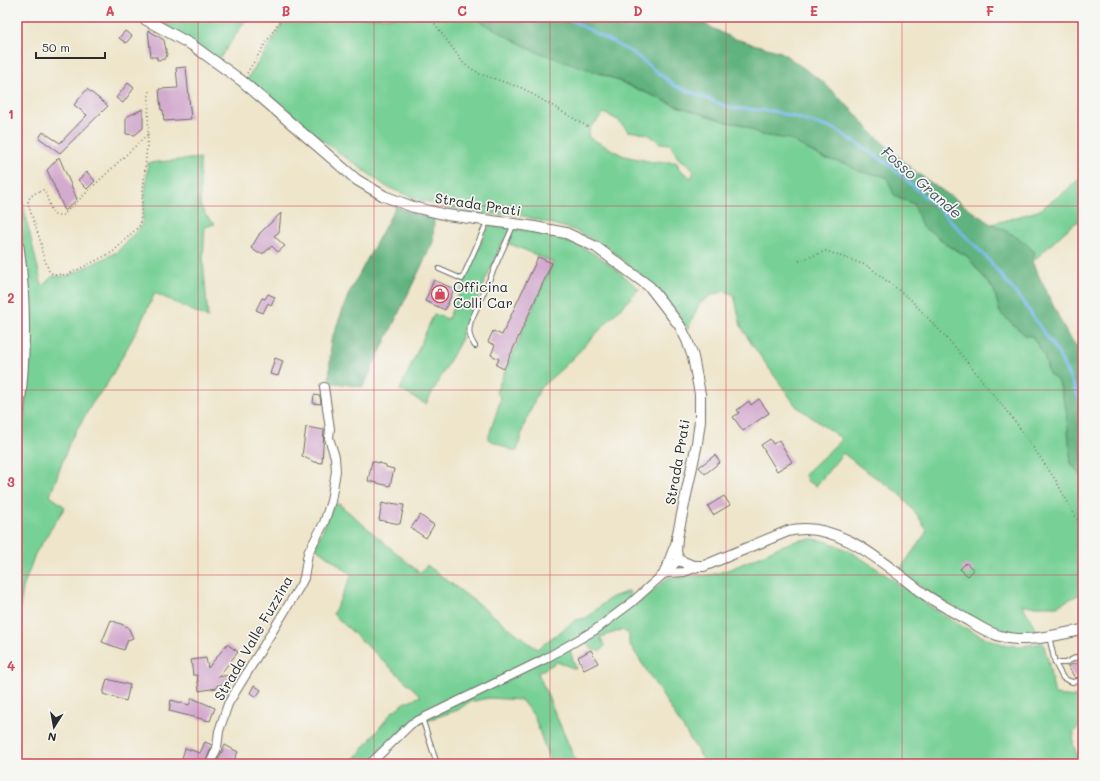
<svg xmlns="http://www.w3.org/2000/svg" width="1100" height="781" font-family="Mali,sans-serif">
<style>
.green{fill:#77d095;stroke:#517e60;fill-rule:evenodd}
.forest{fill:#61b27e;stroke:#466e54}
.lines{fill:none;stroke-linecap:round;stroke-linejoin:round}
.stream{stroke:#79baee;stroke-width:3}
.building{fill:#d3abcf}
.service-casing{stroke:#6f6c63;stroke-width:6}
.minor-casing{stroke:#6f6c63;stroke-width:10}
.tertiary-casing{stroke:#6f6c63;stroke-width:12}
.trunk-casing{stroke:#6f6c63;stroke-width:15}
.path{stroke:#6f6c63;stroke-width:1.5;stroke-dasharray:1 3;stroke-linecap:butt}
.service{stroke:#fff;stroke-width:4}
.minor{stroke:#fff;stroke-width:8}
.tertiary{stroke:#fff;stroke-width:10}
.trunk{stroke:#fff;stroke-width:13}
.grid{fill:none;stroke:#d1495b;stroke-width:1;stroke-opacity:0.55}
.labels{text-anchor:middle;dominant-baseline:central;stroke-width:3.5;stroke-linejoin:round;paint-order:stroke}
.street-label{font-size:14px;fill:#2b2b2b;stroke:#f6f6f2}
.poi-label{font-size:14px;fill:#2b2b2b;stroke:#f6f6f2;text-anchor:start}
.water-label{font-size:15px;font-style:italic;fill:#425666;stroke:#f6f6f2}
.neatline{fill:none;stroke:#d1495b;stroke-width:1.5}
.grid-label{font-size:13px;text-anchor:middle;font-weight:bold;fill:#d1495b}
</style>
<rect width="100%" height="100%" fill="#f6f6f2"/>
<filter id="ink" filterUnits="userSpaceOnUse"><feTurbulence type="fractalNoise" baseFrequency=".025" numOctaves="2"/><feDisplacementMap in="SourceGraphic" scale="8" xChannelSelector="R" yChannelSelector="G"/><feConvolveMatrix kernelMatrix="1 2 1 2 8 2 1 2 1" color-interpolation-filters="sRGB"/></filter>
<filter id="wash" filterUnits="userSpaceOnUse"><feTurbulence type="fractalNoise" baseFrequency=".012" numOctaves="4" result="noise"/><feDisplacementMap in="SourceGraphic" scale="16" xChannelSelector="R" yChannelSelector="G"/><feGaussianBlur stdDeviation="0.9" result="paint"/><feColorMatrix in="noise" values="0 0 0 0 0 0 0 0 0 0 0 0 0 0 0 0 0 1.4 0 .05"/><feComposite in="paint" operator="in"/></filter>
<g filter="url(#wash)">
<rect width="100%" height="100%" fill="#eee5ca"/>
<!-- green -->
<path class="green" d="M149,17H248L218,61Z
M286,17H476L486,25L677,106L727,122L740,124L762,135L789,139L823,158L847,164L858,171L870,174L880,175L887,178L895,195L914,204L923,227L937,236L944,243L967,256L994,290L1000,313L1032,335L1044,355L1049,374L1059,382L1066,409L1071,463L1083,478V589L1080,594L1057,606H1030L1022,604L1039,635C991,635 936,599 899,571L927,531L918,516L900,494L862,468L843,453L816,486L807,481L805,474L842,439L796,406L751,343L741,326L734,295L725,291L710,296L699,304L688,329L667,300L610,249L574,230L520,215L473,213L449,208L441,205L419,200L387,187L338,152L246,81L273,40ZM604,113L618,120L628,131L648,134L660,143L670,144L678,158L688,164L694,171L691,178L679,169L677,162H653L624,156L588,137L590,128Z
M200,158V205L206,216L215,224L205,227L203,259L208,318L155,293L136,332L107,384L93,402L70,441L50,496L65,507L35,554L23,588L17,626V462L24,418L28,373L30,287L17,211V165L20,192L42,286L53,276H68L117,252L142,225L148,163Z
M1083,175V219L1072,225L1032,262L992,224L1038,211L1067,190Z
M489,225C527,230 567,236 601,258C614,267 626,278 639,289L566,365L540,388L524,425L517,451L511,450L488,439L501,398L496,392L553,262L503,241L461,334V340L426,404L400,390L434,314L448,319Z
M339,504L420,573L427,565L537,649L576,620L586,618L610,598L629,591L634,607L669,577C675,578 680,577 687,576C694,576 701,576 708,575C722,573 738,566 751,560C772,551 797,535 820,540C840,544 859,557 876,568C911,592 977,646 1019,646C1027,646 1035,644 1043,643L1048,660L1055,695L1076,697L1083,703V722L1074,732L1073,744L1079,760L1076,764H706L629,643V634L622,630L600,637L605,645L601,651L593,650L583,640L569,647L576,669L557,662L538,673L576,762L572,764H551L534,716L521,700L489,698L469,702L458,710L419,723L407,731L375,764H351L392,712L406,702L421,696L333,614L352,575L315,547L334,505Z"/>
<!-- forest -->
<path class="forest" d="M476,17H691L732,38L781,52L823,82L855,113L872,133L914,171L991,224C1008,231 1022,239 1035,252L1032,262L1067,334L1083,354V478L1071,463L1066,409L1059,382L1049,374L1044,355L1032,336H1026L1000,313L994,290L967,256L944,243L937,236L922,227L914,204L894,195L887,178L880,175L870,174L858,171L847,164L823,158L789,139L762,135L740,124L727,122L677,106L608,76L534,51L486,25Z
M396,206L414,214L434,219L433,242L363,387L329,382L331,341L349,293Z"/>
<g class="lines">
<!-- stream -->
<path class="stream" d="M565,17L633,53L675,86L731,108L773,111L835,129L887,163L941,211L988,259L1023,302L1058,353L1079,398L1083,408"/>
</g>
<g id="blocks">
<!-- building -->
<path class="building" d="M148,30L164,40L167,55L165,59L157,60V57H151Z
M125,31L132,36L126,43L119,38Z
M186,67L191,119L164,121L163,110H161L159,89L178,88L176,68Z
M128,83L134,88L123,103L116,98Z
M87,89L108,106L60,153L39,138L43,132L60,143L87,115L74,105Z
M143,109V128L135,135L126,134V117Z
M59,157L77,199L65,211L47,170Z
M87,172L95,181L87,189L78,180Z
M281,213L279,232L274,236L285,246L278,252L272,246L264,253H258L251,248L260,233Z
M538,257L552,263L504,369L496,365L499,359L491,355L495,345L488,342L493,331L502,335Z
M434,280L454,289L445,310L425,301Z
M268,294L275,297L271,305L268,303L263,313L256,310L262,298L265,299Z
M275,358L283,361L278,376L270,374Z
M314,395L320,396L321,404L313,403Z
M759,399L769,413L743,431L733,417L739,413L737,410L749,401L751,405Z
M306,427L324,430L322,463L314,462L302,456Z
M770,439L773,444L779,440L792,462L777,471L761,445Z
M715,455L720,462L705,474L699,467Z
M372,461L386,465V467L394,469L390,486L368,481Z
M724,496L730,505L713,515L708,506Z
M382,503L389,505L390,503L404,505L400,524L379,520Z
M420,515L434,525L426,538L411,528Z
M966,563L974,570L968,576L960,569Z
M111,620L128,627L133,638L128,640L124,650L102,642Z
M227,644L238,652L218,677L229,675L230,684L217,685V688L199,691L197,675H193L191,660L206,658L208,668Z
M591,650L598,663L584,670L578,657Z
M1083,661V675L1075,678L1068,666Z
M107,679L130,685L126,701L103,694Z
M254,685L261,690L256,697L250,693Z
M192,698L215,708L210,721L169,711L171,700L189,705Z
M205,742L212,745L205,764H187L181,762L185,748L200,753Z
M225,745L238,752L232,764H216Z"/>
</g>
</g>
<g filter="url(#ink)">
<use href="#blocks" fill-opacity="0" stroke="#6f6c63" stroke-width="1"/>
<g class="lines">
<!-- service casing -->
<g class="service-casing">
<path id="service" d="M439,269L462,279L488,220
M475,346C469,337 468,331 471,321L514,224
M1049,636L1055,663L1063,678L1072,682L1083,680
M1055,663H1065L1083,654
M422,718L437,764"/>
</g>
<!-- minor casing -->
<g class="minor-casing">
<path id="minor" d="M664,572L675,544
M664,574L667,573L684,572L698,567
M210,764L217,748L219,731L228,704L300,586L304,578L308,553L324,523L331,501L336,471L335,457L329,438L330,429L324,387
M370,764L411,724L543,660L595,630L631,603L679,560"/>
</g>
<!-- tertiary casing -->
<g class="tertiary-casing">
<path id="tertiary" d="M141,17L192,45L242,81L357,180L384,196L413,207L447,215L529,226L566,233L596,247L650,287L680,326L687,340L693,357L700,394V421L697,443L677,538L676,552L679,560L693,566H704L788,531C838,518 887,567 924,594C937,603 951,610 964,618C978,626 991,635 1008,638C1033,642 1058,634 1083,630"/>
</g>
<!-- trunk casing -->
<g class="trunk-casing">
<path id="trunk" d="M17,247C25,303 24,357 17,413"/>
</g>
<!-- path -->
<path class="path" d="M430,17L464,64L480,74L522,88L590,128
M247,73L282,17
M148,134L140,225L113,252L67,275L53,274L49,271L42,253L41,243L28,204C28,195 36,193 43,190L45,192L52,212L55,215H63L148,134L149,89
M799,261L826,251L868,266L910,299L956,348L1017,424L1055,479L1077,519L1083,532"/>
<!-- service -->
<use href="#service" class="service"/>
<!-- minor -->
<use href="#minor" class="minor"/>
<!-- tertiary -->
<use href="#tertiary" class="tertiary"/>
<!-- trunk -->
<use href="#trunk" class="trunk"/>
</g>
</g>
<!-- grid -->
<path class="grid" d="M198,17V764M374,17V764M550,17V764M726,17V764M902,17V764M17,206H1083M17,390H1083M17,575H1083"/>
<!-- icons -->
<defs>
<g id="shop-ring" transform="scale(0.9)"><circle r="9.5" fill="#f6f6f2" stroke="#d1495b" stroke-width="1.5"/><path d="M-5-2.5h2.3a2.7 3.5 0 0 1 5.4 0H5L5.5 6h-11ZM-1.5-2.5h3a1.5 2.3 0 0 0-3 0Z" fill="#d1495b"/></g>
</defs>
<g fill-rule="evenodd">
<use href="#shop-ring" x="440" y="294"/>
</g>
<g class="labels">
<!-- street labels -->
<g class="street-label">
<text transform="translate(478 204) rotate(9)">Strada Prati</text>
<text transform="translate(677 462) rotate(-80)">Strada Prati</text>
<text transform="translate(253 638) rotate(-60)">Strada Valle Fuzzina</text>
</g>
<!-- poi labels -->
<g class="poi-label">
<text x="453" y="286">Officina<tspan x="453" dy="16">Colli Car</tspan></text>
</g>
<!-- water labels -->
<g class="water-label">
<text transform="translate(922 182) rotate(41)">Fosso Grande</text>
</g>
</g>
<!-- margin -->
<rect width="1100" height="781" fill="none" stroke="#f6f6f2" stroke-width="44"/>
<!-- north arrow -->
<g transform="translate(54 727) rotate(191)" stroke="#f6f6f2" stroke-width="3" paint-order="stroke">
<path d="M0-3L7 15L0 10L-7 15Z" fill="#2b2b2b"/>
<text y="-6" font-size="11" font-weight="bold" text-anchor="middle" fill="#2b2b2b">N</text>
</g>
<!-- scale -->
<path d="M36 52v6h69v-6" fill="none" stroke="#2b2b2b" stroke-width="2"/>
<text x="42" y="52" font-size="12" fill="#2b2b2b" stroke="#f6f6f2" stroke-width="3" paint-order="stroke">50 m</text>
<rect x="22" y="22" width="1056" height="737" class="neatline"/>
<g class="grid-label">
<text x="110" y="16">A</text>
<text x="286" y="16">B</text>
<text x="462" y="16">C</text>
<text x="638" y="16">D</text>
<text x="814" y="16">E</text>
<text x="990" y="16">F</text>
<text x="11" y="119">1</text>
<text x="11" y="303">2</text>
<text x="11" y="487">3</text>
<text x="11" y="671">4</text>
</g>
</svg>
